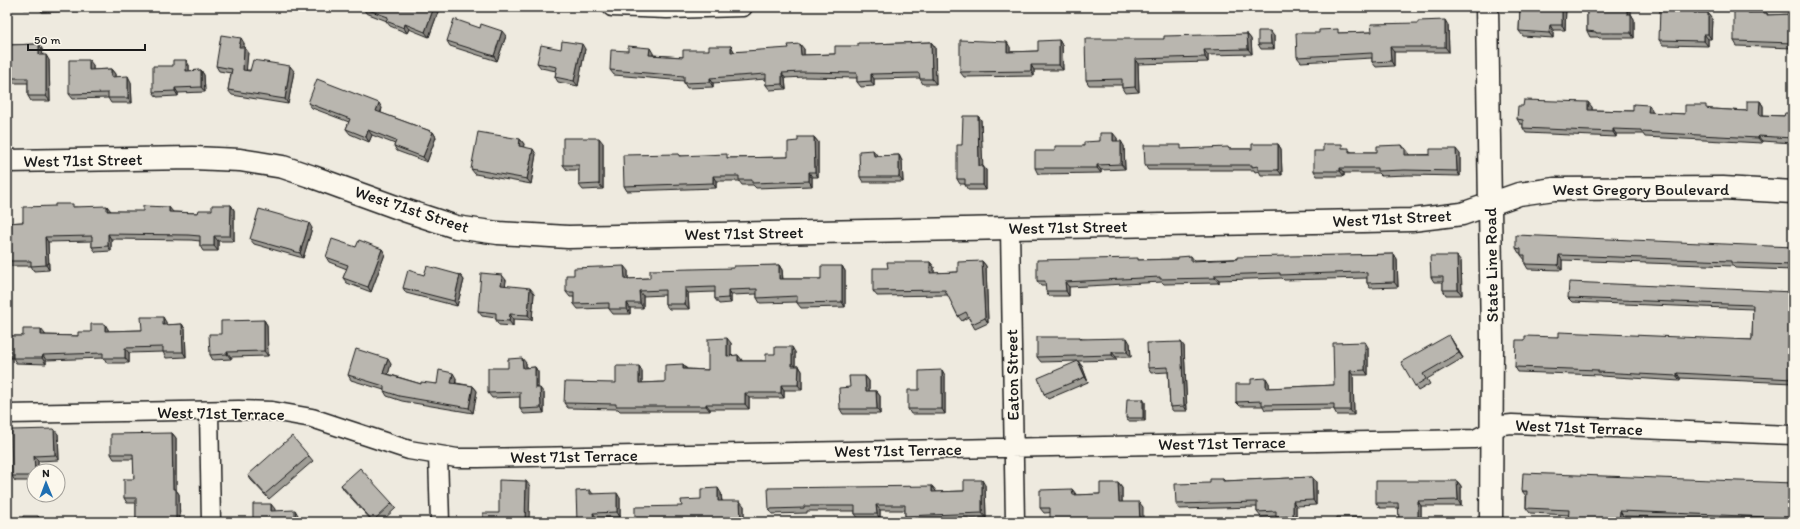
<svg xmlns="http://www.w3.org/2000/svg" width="1800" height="529" font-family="Itim,sans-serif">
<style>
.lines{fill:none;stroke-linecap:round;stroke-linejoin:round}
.minor-casing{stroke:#1c1c1c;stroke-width:21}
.tertiary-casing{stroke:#1c1c1c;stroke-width:25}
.secondary-casing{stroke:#1c1c1c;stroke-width:25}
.minor{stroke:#fbf7ec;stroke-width:18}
.tertiary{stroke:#fbf7ec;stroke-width:22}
.secondary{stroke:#fbf7ec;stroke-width:22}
.wall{fill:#9f9d96;stroke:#1c1c1c}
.shaded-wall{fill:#827f7a;stroke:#1c1c1c}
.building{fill:#b9b6af;stroke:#1c1c1c}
.labels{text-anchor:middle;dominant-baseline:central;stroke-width:3;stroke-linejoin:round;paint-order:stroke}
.street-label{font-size:17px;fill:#1c1c1c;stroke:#fbf7ec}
</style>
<rect width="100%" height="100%" fill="#eeeadf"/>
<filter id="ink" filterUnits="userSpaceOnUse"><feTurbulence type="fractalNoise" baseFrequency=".025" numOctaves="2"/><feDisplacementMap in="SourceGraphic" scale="8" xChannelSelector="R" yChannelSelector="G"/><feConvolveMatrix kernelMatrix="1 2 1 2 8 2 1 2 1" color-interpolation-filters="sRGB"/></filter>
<g filter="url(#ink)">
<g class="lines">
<!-- minor casing -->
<g class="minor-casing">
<path id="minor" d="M612,7L667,9L743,7
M1010,229L1015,522
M209,411L211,522
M7,414L239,410L272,411L312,418L409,450L457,458H478L1475,439L1502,425L1512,424L1793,435
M438,455L440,522"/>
</g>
<!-- tertiary casing -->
<g class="tertiary-casing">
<path id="tertiary" d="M7,161L193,158L240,160L283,167L313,177L404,210L456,227L498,233L568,237L1412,220L1462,214L1519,194L1554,189L1723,188L1793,192"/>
</g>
<!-- secondary casing -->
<g class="secondary-casing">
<path id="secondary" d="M1487,7L1492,340L1491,522"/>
</g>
<!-- minor -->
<use href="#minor" class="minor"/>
<!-- tertiary -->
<use href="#tertiary" class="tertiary"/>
<!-- secondary -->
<use href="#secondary" class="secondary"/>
</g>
<!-- wall -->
<path class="wall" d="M22,7H82V11L42,12L39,9H24Z
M1520,7H1565L1566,8L1565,30H1553V38L1523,36L1519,31Z
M1587,7H1628L1631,12V14L1634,19V38H1599L1598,37H1590L1587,31Z
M1676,7L1678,10L1696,13H1708L1712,18L1711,39H1708V46L1663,45L1659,40Z
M363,8L438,12L429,37L409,29L407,33L390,26L386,21H387L366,13Z
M1748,10L1751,13H1767L1768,15L1793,14V48L1737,46L1734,41Z
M1448,25L1449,52H1394V66L1376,67L1372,62V58L1301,62L1297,57L1319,33H1340L1372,32Z
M480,28L506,36L497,61L450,46L447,41Z
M1247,34L1251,39L1252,54L1208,55V62L1138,64L1139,92L1125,93L1122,88V85H1089L1086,80L1164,39Z
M1274,36V49H1261L1258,44Z
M1059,40L1062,45L1063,70H1034V76L964,77L960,72L1010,47V52L1038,51Z
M931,42L935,47L936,84H923L920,79V78L874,79V86L861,87L857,82V78L805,77L785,78L786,89L770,90L766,85V79L713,83V87L687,88L684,83V81L614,75L610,70L653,53V55L683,57L709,50L731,46L734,52L804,49V55L835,54L858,46L870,43L871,44Z
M244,43V47L248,52L246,70L294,71L288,104L232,95L228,90L231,73L219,71L216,66Z
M39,44L42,49L43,55L49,60L50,101H31L28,96V83H7V45Z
M561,49H585L578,86L558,82L555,77L556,71L541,68L537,63Z
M93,65V70L111,69L115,74V77L131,82L132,103H111L108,98L73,99L69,94Z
M189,65V71L201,70L204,75L205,92L178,93V96L157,97L153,92Z
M1760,101L1763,106V115L1784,116L1793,113V143L1762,141V143L1645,137L1643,134H1616V137L1526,133L1523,128V124H1520L1517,119L1523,106L1592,107V110L1633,111L1649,105L1652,110V113L1685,114L1708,109H1712L1747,111Z
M308,103L382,108L381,113L433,132L436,137L427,162L397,151L394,146L395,144L372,135L369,142L350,134L346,129L349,122L312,108Z
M978,116L981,120L982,166L986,170V190H968L965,185V184H960L957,179L962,145Z
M814,137L818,142V177H812V186L756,188L753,185H742L739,181H716V188L627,191L624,186L679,154L680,156L730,158L788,157L798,141Z
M1117,138V141L1124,146L1125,169L1101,170V173L1038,174L1035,168L1084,146L1100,141Z
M520,139L524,144L523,147L536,154L531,184L475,174L471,169Z
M603,143V189L583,190L579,185V170H567L563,165Z
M1278,144L1281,149L1282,175H1261L1259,171L1255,172L1254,170H1148L1145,165L1184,149H1252Z
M1345,148L1352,152H1377L1404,148L1409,153V155L1460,154V176L1409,175L1381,176L1378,173H1344V176H1317L1314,171L1323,151Z
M899,155L902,161L903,182H863L860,177L877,156Z
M231,205L234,210V241H218V251H203L200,246V241L191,240L111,239V251L96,252L92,247V241L48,242L49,270L34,271L31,266H7V223L23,222L75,207L110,211L173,212L198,213L212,210Z
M312,228L303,258L254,244L250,239Z
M356,247L382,249L385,254L371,292L347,283L343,278L347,269L329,262L326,257Z
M1793,247V270L1735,268L1733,266L1562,260V270L1528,269L1525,264V260L1521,255V253H1519L1516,248Z
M1394,254L1397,259L1398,287L1370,288L1367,283V278L1284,280L1282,278L1219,280V283L1164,284L1162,282L1069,287V296H1049L1046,291V286H1041L1037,281L1139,260L1178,259L1191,256L1194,260Z
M982,261L986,266L988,323L975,329L968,317L962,321L958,316L948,295L877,296L873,291L930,262L934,267V273L958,272Z
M1461,261L1462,295H1446L1443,290V282H1434L1431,277Z
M779,265L782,270L783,279H821L842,266L845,271V307L801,308L797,303V302L760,303L757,298V294L731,295V303L719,304L715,299V292L688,293L689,309H669L665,304V295L643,296V308H630V314H613L609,309V308L578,309L574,304V297H570L566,292L574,275L628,271V279L650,278L734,268Z
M424,275H460L464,280L457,306L406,293L403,288Z
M506,280L505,286L534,293L532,320L513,319V326L499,325L496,320V318L482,316L478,311Z
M1793,292V383L1680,378V381L1601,376L1600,375L1518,372L1515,367L1525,340L1559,337L1752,340L1753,309L1572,302L1568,298Z
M264,320L267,325L268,356L231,357V359L213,360L210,355L221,334Z
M166,322V325L182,324L185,329L186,357L166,358L163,352L129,353V363H107L104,358L46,360V364L16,363L13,358H7V336H23L45,334V335L78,336L91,332L108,329V331L142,330Z
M1449,335L1463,358L1427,379L1430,384L1418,391L1415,386Z
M1080,337L1082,339L1130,343L1131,357H1116V360L1041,362L1037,357Z
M731,343V356L738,355L742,361H766L775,354L795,352V366H799L802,371V390H784V398H749V409H710V411H620L618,409L568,408L564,403L616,383L639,366L642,371V383L665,382L683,364L687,369L708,370Z
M1184,346L1187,411H1173L1170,407L1168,372L1151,373L1148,368Z
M1368,347V375H1353L1354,415H1337L1334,410V409L1265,410L1263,406H1240L1236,402L1269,383V388L1334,385Z
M526,363V368L535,367L538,372V388L544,393V413L524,414L520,409V397L492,398L488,393L508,368Z
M391,364L388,374L421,384H437L456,378V383L473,386L477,391L473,413L402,401L387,396L384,391V390L351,380L348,375Z
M1082,366L1088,382L1048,399L1044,394Z
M945,375V414H911L908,409L919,390Z
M865,376L869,381V391H876L880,396V414H843L840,409L850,387Z
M1145,402V421H1128L1126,418Z
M172,433L176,438V490L179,494L180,522H136V503H127L124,498L134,479V459H114L111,454Z
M58,434L59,460L38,461V471H34V481H15L12,476Z
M309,456L313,461L269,499L251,480L248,475Z
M1312,477L1316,482V505L1296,506V521L1279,522L1276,516L1261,517L1257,512V507L1179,509L1176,504L1210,483L1223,479L1225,481Z
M1457,481L1461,486V506H1421V522H1401L1399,519V508H1380L1376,503Z
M1118,483L1122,488V502L1143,507L1044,513L1040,508L1072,489L1076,495L1100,494Z
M1793,483V522L1623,516L1569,515L1530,513L1526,508V496L1522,491Z
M341,485L392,503L396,508L381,522H373L344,490Z
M985,485L986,518L909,521L905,516V510H880V519H859L855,514V511H807V513L772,514L769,509L932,486L936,491V492L964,491Z
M590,490L593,494L620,498V517L597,518V522H577Z
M721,493L722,501L744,506V522H635L682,506Z"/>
<!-- shaded-wall -->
<path class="shaded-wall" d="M79,7H82V11Z
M434,7L438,12L429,37L425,32Z
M1562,7H1565L1566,8L1565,30L1562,25Z
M1627,7L1631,12V14L1634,19V38L1631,33L1627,14Z
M1708,13L1712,18L1711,39L1708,34Z
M1445,20L1448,25L1449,52L1445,47Z
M405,24L409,29L407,33L404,28Z
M1550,25L1553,30V38L1549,33Z
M502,31L506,36L497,61L494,56Z
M1270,31L1274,36V49L1271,44Z
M1247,34L1251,39L1252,54L1248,49Z
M1704,34L1708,39V46L1704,41Z
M241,38L244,43L243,52L239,47Z
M1059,40L1062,45L1063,70L1059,65Z
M931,42L935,47L936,84L932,79Z
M1007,42L1010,47V57L1007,52Z
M39,44L42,49L43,60L39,55Z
M582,44L585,49L578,86L574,81Z
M800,44L804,49V60L801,55Z
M731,46L734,51V57L731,52Z
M244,47L248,52L246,75L243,70Z
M1390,47L1394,52V66L1391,61Z
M650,48L653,53V60L649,55Z
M1204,50L1208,55V62L1205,57Z
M46,55L49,60L50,101L46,96Z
M1135,59L1138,64L1139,92L1135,87Z
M89,60L93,65V75L89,70Z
M186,60L189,65V76L186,71Z
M1031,65L1034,70V76L1031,71Z
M290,66L294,71L288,104L285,99Z
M111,69L115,74V82L111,77Z
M201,70L204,75L205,92L201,87Z
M782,73L785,78L786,89L782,84Z
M871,74L874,79V86L871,81Z
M128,76L131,82L132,103L128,98Z
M710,78L713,83V87L710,82Z
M175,88L178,93V96L175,91Z
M1760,101L1763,106V120L1759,115Z
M1588,102L1592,107V115L1588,110Z
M379,103L382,108L379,116L376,111Z
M1649,105L1652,110V117L1648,112Z
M978,116L981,120L983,170L979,166Z
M1613,129L1616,134V137L1613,132Z
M368,130L372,135L369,142L366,137Z
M433,132L436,137L427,162L423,157Z
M1113,133L1117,138V146L1113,141Z
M1758,136L1762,141V143L1758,138Z
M814,137L818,142V177L815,172Z
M599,138L603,143V189L599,184Z
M520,139L524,144L523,151L519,146Z
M1121,141L1124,146L1125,169L1121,164Z
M1278,144L1281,149L1282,175L1278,170Z
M1402,145L1405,149V148L1409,153V160L1405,155L1402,148Z
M533,149L536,154L531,184L527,179Z
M1456,149L1460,154V176L1457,171Z
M873,150L877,155V161L874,156Z
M899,155L902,161L903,182L899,177Z
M1097,165L1101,170V173L1097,168Z
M983,166L986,170V190L983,185Z
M1340,168L1344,173V176L1340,171Z
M809,172L812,177V186L809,181Z
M713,176L716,181V188L713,183Z
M231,205L234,210V241L230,236Z
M107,206L111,211H107Z
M169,207L173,212L172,217L169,212Z
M309,223L312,228L303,258L300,253Z
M108,234L111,239V251L108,246Z
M214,236L218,241V251L214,246Z
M45,237L48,242L49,270L46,265Z
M382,249L385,254L371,292L368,287Z
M1394,254L1397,259L1398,287L1394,282Z
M1559,255L1562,260V270L1558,265Z
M1457,256L1461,261L1462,295L1458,290Z
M982,261L986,266L988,323L985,318Z
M930,262L934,267V278L930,273Z
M779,265L782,270L783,284L779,279Z
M624,266L628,271V284L625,279Z
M842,266L845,271V307L842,302Z
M460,275L464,280L457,306L454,301Z
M502,275L506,280L505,290L501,285Z
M1215,275L1219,280V283L1215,278Z
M1065,282L1069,287V296L1066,291Z
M530,288L534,293L532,320L528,315Z
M685,288L688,293L689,309L685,304Z
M728,290L731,295V303L728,298Z
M639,291L643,296V308L640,303Z
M627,303L630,308V314L627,309Z
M510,314L513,319V326L509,321Z
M163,317L166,322V330L163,325Z
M264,320L267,325L268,356L264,351Z
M105,324L108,329V336L105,331Z
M182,324L185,329L186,357L183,352Z
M41,329L45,334L44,340L41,335Z
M1449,335L1452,340L1463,358L1459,353Z
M727,338L731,343V361L727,356Z
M1127,338L1130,343L1131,357L1127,352Z
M1181,342L1184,346L1187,411L1184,406Z
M1365,342L1368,347V375L1365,370Z
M792,347L795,352V371L792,366Z
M125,348L129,353V363L125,358Z
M227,352L231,357V359L227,354Z
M1112,352L1116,357V360L1112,355Z
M43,355L46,360V364L42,358Z
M738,355L742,360V366L738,361Z
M522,358L526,363V373L523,368Z
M388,359L391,364L387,378L383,373Z
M1078,361L1082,366L1088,382L1085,377Z
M683,364L687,370L683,369Z
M639,366L642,371V388L639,383Z
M799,366L802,371V390L798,385Z
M535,367L538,372V393L535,388Z
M942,370L945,375V414L942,409Z
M1350,371L1353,375L1354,415L1350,410Z
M453,373L456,378L455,388L451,383Z
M1677,373L1680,378V381L1677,376Z
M865,376L869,381V396L866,391Z
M1266,378L1269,383L1270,392L1266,388Z
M781,385L784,390V398L781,393Z
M473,386L477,391L473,413L469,408Z
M540,388L544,393V413L541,408Z
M876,391L880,396V414L877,409Z
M745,393L749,398V409L745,404Z
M1143,399L1145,402V421L1143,418Z
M706,404L710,409V411L706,406Z
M54,429L58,434L59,460L55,455Z
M172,433L176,438V490L179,494L180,522H178L176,519L173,489Z
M34,456L38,461V471H35Z
M1312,477L1316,482V505L1313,500Z
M982,480L985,485L986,518L982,513Z
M526,481L530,486L529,522H525Z
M1457,481L1461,486V506L1458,500Z
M1118,483L1122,488V507L1119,502Z
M932,486L936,491V497L932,492Z
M718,488L721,493L722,506L718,501Z
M1072,489L1076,494V500L1073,495Z
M617,493L620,498V517L617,512Z
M740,501L744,506V522H742L741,521Z
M1293,501L1296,506V521L1293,516Z
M1418,501L1421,506V522H1420L1418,519Z
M1139,502L1143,507V522H1140Z
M271,504L275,509V516L271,511Z
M876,505L880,510V519L877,514Z
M295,510L298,515V522H295Z
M1620,511L1623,516V522H1619Z
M593,513L597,518V522H594Z
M38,516L42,521V522H38Z
M1365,517L1368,522H1365Z"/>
<!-- building -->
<path class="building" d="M363,7H434L425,32L405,24L404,28L386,21L388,17L363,8Z
M1520,7H1562V25H1550L1549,33L1519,31Z
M1587,7H1627V14H1631V33H1596V32L1587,31Z
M1660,7H1676V10H1694V13H1708V34H1704V41L1659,40Z
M1734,10H1748V13H1767V15L1793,14V43L1734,41Z
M454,19L480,28L481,24L502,31L494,56L447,41Z
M1445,20V47H1390L1391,61L1372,62V53L1297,57L1296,33H1319V30L1338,29V33L1372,32L1371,24L1418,23V21Z
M1258,31H1270L1271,44H1258Z
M1247,34L1248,49L1204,50L1205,57L1135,59V87L1122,88V79L1086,80L1085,39H1164V36Z
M221,35L241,38L239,47H244L243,70L250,71L253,60L290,66L285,99L228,90L232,69L216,66Z
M960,40L1007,42V52L1038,51V41L1059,40V65H1031V71L960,72Z
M562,41L582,44L574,81L555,77L557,67L537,63L541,45L561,49Z
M931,42L932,79H920L919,73L871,74V81L857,82V73L801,72L782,73V84L766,85V74L710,78V82L684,83V76L610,70L611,50L628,51V46L650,48L649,55L683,57V50H709V46H731V52L789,48L788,45L800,44L801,55L835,54V46H858V43H870V44Z
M39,44V55H46V96H28V78H7V45Z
M69,60H89V70L111,69V77L128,76V98H108V93L69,94Z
M173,60H186V71L201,70V87L175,88V91L153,92V66H173Z
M317,79L379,103L376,111L433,132L423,157L394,146L396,141L368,130L366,137L346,129L350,119L308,103Z
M1524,100L1588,102V110L1633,111V104L1649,105L1648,112L1685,114V105H1706V108L1712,109L1747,111V101H1760L1759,115L1784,116L1785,113H1793V138L1758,136V138L1641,132V130L1613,129V132L1523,128V120L1517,119L1518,106H1523Z
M963,116H978L979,166H983V185H965V179H957V145H962Z
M478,132L520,139L519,146L533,149L527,179L471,169Z
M1100,133H1113V141H1121V164L1097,165V168H1035V151H1055V146H1084V142L1100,141Z
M798,137H814L815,172H809V181L752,183V180H739V176H713V183L624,186L623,155L679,154V156L727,154V158L788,157V142L798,141Z
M563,138H599V184L579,185V165H563Z
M1252,144H1278V170H1258V166L1252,167V165H1145L1144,145H1181V149L1228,147L1229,149H1252Z
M1323,144H1342V148H1349V152H1377V146L1402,145V148H1405V155H1430V149H1456L1457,171L1405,170L1377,171V168H1340V171H1314V151H1323Z
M873,150L874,156L899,155V177H860L859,151Z
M55,204H73V207L107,206V211H143V206L169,207V212L198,213L199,210H212V205H231L230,236H214V246H200V236L188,235L108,234V246L92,247V236L45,237L46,265L31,266V261H7V223L23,222V207L55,206Z
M259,209L309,223L300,253L250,239Z
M1516,235L1793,247V265L1731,263V261L1559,255L1558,265L1525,264V255H1521V249L1516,248Z
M332,239L356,247L359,240L382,249L368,287L343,278L348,265L326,257Z
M1394,254V282L1367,283V273L1359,272L1280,275V273L1215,275V278L1160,279V277L1065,282L1066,291H1046L1045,281H1037V260L1138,258V260L1178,259V257L1191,256V261L1237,259V257Z
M1430,256H1457L1458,290H1443V277H1431Z
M982,261L985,318L972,324L966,312L958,316L945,290L873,291V268H888L887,262H930V273L958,272V262Z
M779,265V279H821V266H842V302L797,303V296L757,298V289L728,290V298L715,299V287L685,288V304H665V290L639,291L640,303H627V309H609V303L574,304V292H566V275H574V268L624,266L625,279L650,278V270L734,268V266Z
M427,266L460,275L454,301L403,288L408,270L424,275Z
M481,273L502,275L501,285L530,288L528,315L510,314L509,321L496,320V313L478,311Z
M1569,282L1793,292V379L1677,373V376L1598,372V370L1515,367L1516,340H1525V336L1559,337V332L1752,340L1753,305L1568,298Z
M141,317H163V325L182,324L183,352H163V347L125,348V358H103V353L43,355L42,358H13V353H7V336H23V329H41V335L78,336V332H91V324H105V331L142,330Z
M264,320V351L227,352V354L210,355L209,334H221V321Z
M1449,335L1459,353L1423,374L1426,379L1415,386L1401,362Z
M1037,337H1080V339L1127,338V352H1112V355L1037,357Z
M727,338V356L738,355V361H766V354H775V347H792V366H799L798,385H781V393H745V404H706V406H616V404L564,403L565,382L616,383V366H639V383L665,382V365L683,364V369L708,370V339Z
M1181,342L1184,406L1170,407L1168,367L1148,368L1147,343Z
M1365,342V370L1350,371V410H1334V404L1262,405V401L1236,402V384H1251V379L1266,378V388L1334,385L1333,343Z
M356,349L388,359L383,373L421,384V382L437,384L439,370L453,373L451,383L473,386L469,408L399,396L384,391V386L348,375Z
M522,358L523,368L535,367V388H540L541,408L520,409V392L488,393V368H508V359Z
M1078,361L1085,377L1044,394L1038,378Z
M942,370V409H908V390H919V371Z
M849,376H865L866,391H876L877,409H840L839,388L850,387Z
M1127,399H1143V418H1126Z
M54,429L55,455L34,456L35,471H34V476H12L11,430Z
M172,433L173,489H176V519L165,520V522H136V498H124V479H134L133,454H111V434Z
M292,436L309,456L265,494L248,475Z
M360,468L392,503L373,521L341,485Z
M1523,473L1793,483V518L1620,511L1619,522H1568L1569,510L1526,508L1527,491H1522Z
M1312,477L1313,500L1293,501V516L1276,517V511L1257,512V502L1176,504L1175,484L1210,483V479H1223V481Z
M499,480L526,481L525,522H483V513H499Z
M964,480H982V513L905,516V505H876L877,514H855V506H804V508L769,509L768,488L932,486V492L964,491Z
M1376,481H1457L1458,500L1418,501V519H1399L1398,503H1376Z
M1100,483H1118L1119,502H1139L1140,522H1050V508H1040V490L1072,489L1073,495L1100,494Z
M718,488V501H740L741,521L686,522H635V507L682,506L681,500L701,499V489Z
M590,490V494L617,493V512L593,513L594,522H577L576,491Z
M253,504H271V511L295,510V522H253Z
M23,516H38V522H23Z
M1337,517H1365V522H1337Z"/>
</g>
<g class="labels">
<!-- street labels -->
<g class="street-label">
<text transform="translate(83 160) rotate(-1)">West 71st Street</text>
<text x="1641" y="189">West Gregory Boulevard</text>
<text transform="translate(412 209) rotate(18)">West 71st Street</text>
<text transform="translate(1392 218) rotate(-3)">West 71st Street</text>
<text transform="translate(1068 227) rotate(-1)">West 71st Street</text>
<text transform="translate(744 233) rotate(-1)">West 71st Street</text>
<text transform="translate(1491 265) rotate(-91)">State Line Road</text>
<text transform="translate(1012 375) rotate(-91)">Eaton Street</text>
<text transform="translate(221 413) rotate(1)">West 71st Terrace</text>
<text transform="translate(1579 427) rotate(2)">West 71st Terrace</text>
<text transform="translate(1222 443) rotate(-1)">West 71st Terrace</text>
<text transform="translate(898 450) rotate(-1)">West 71st Terrace</text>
<text transform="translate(574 456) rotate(-1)">West 71st Terrace</text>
</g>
</g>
<!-- margin -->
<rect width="1800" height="529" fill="none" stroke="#fbf7ec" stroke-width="24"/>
<rect x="12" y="12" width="1776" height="505" fill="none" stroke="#1c1c1c" stroke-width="1.5" filter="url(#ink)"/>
<!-- north arrow -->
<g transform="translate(46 483) rotate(359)"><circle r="19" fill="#fbf7ec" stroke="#a29f99"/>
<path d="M0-3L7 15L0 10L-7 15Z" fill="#1f6fb2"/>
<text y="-6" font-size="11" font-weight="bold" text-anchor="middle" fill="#1c1c1c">N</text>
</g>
<!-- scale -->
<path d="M28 44v6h117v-6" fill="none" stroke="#1c1c1c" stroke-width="2"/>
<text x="34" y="44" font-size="12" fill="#1c1c1c" stroke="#fbf7ec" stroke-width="3" paint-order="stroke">50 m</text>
</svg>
